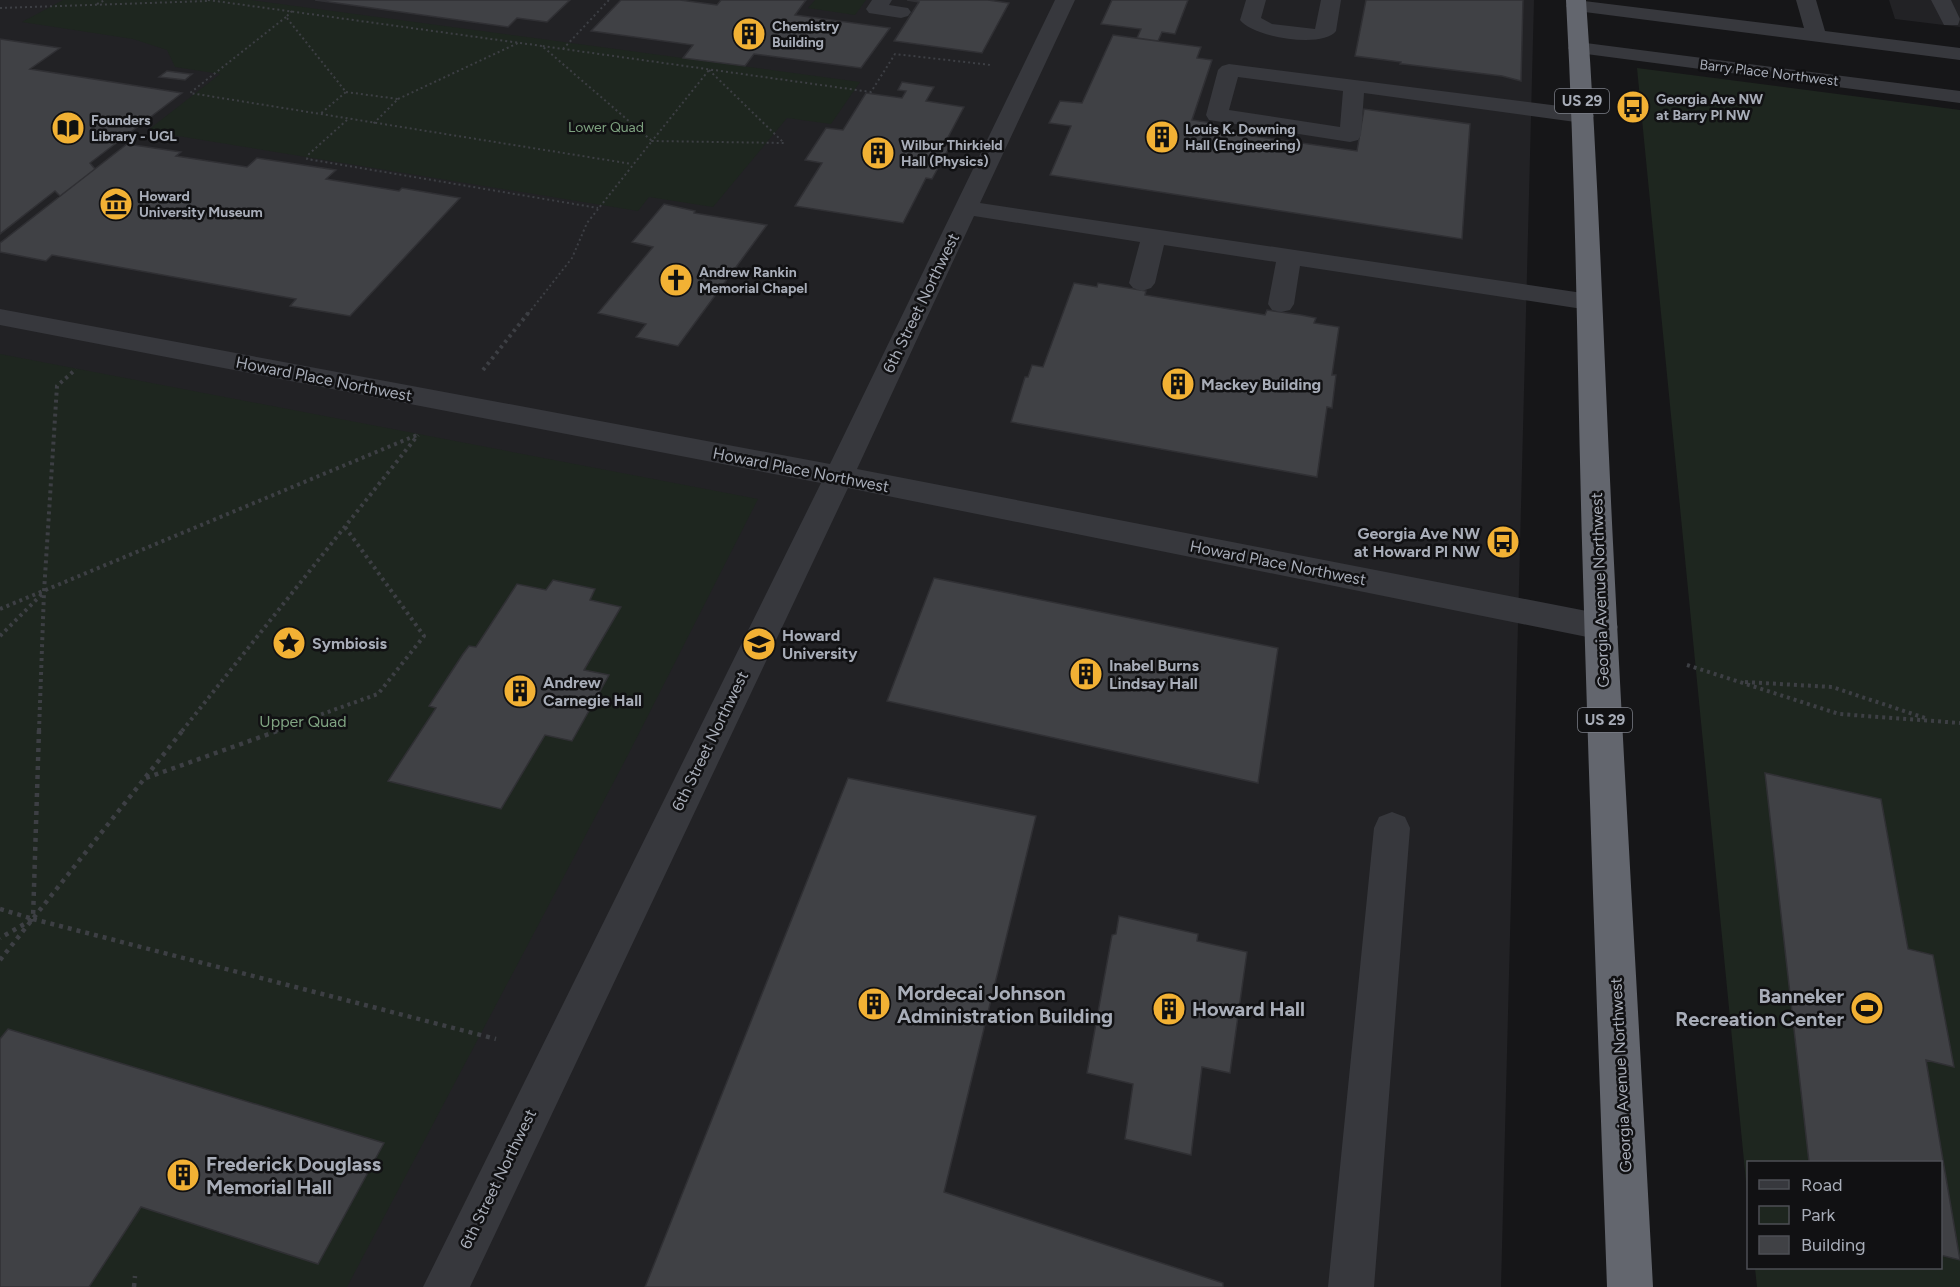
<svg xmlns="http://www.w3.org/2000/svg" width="1960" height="1287" font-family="Figtree,sans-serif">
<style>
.built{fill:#222225}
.green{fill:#1e261f}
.building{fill:#404145;stroke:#303034;stroke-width:1.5}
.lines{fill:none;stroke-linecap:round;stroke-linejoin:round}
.path-far2{stroke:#3d3f44;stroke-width:2;stroke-dasharray:2 3;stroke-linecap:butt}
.path-far1{stroke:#3d3f44;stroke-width:4;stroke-dasharray:3 4;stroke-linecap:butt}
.path{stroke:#3d3f44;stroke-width:4.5;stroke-dasharray:4 5;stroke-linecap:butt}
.minor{fill:#37383d;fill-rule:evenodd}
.highway{fill:#63666e;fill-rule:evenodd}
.labels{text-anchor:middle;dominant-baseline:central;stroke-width:5;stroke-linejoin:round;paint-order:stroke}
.far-poi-label{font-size:14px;font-weight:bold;fill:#a8adb8;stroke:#111113;text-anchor:start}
.far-street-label{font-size:14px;fill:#a8adb8;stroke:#111113}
.far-park-label{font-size:14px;fill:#7fa381;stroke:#111113}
.shield{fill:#111113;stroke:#7b7e86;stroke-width:1.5}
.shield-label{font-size:15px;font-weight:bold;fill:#a8adb8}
.street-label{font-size:16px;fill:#a8adb8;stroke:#111113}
.poi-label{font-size:16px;font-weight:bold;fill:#a8adb8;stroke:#111113;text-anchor:start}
.park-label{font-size:16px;fill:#7fa381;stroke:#111113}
.near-poi-label{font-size:20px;font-weight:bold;fill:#a8adb8;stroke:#111113;text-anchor:start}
</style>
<rect width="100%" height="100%" fill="#161618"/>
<!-- built -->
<path class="built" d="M0,0H1534L1501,1287H0Z
M1889,0H1960V27L1895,19Z"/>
<!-- green -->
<path class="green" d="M63,0H251L860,82L831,124L787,118L713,207L649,197L638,211L147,131L220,74L175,67L167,50L133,39L22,22Z
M815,0H866L855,15L808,8Z
M1637,68L1960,110V1287H1757L1755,1268H1940V1162H1748V1202Z
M0,354L758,499L629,753L347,1287H0Z"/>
<!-- building -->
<path class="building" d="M315,0H570L547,22L517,18L508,27Z
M621,0H680L717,5L721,0H806L795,15L890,28L861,68L754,54L745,66L683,58L693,45L591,31Z
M907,0H988L1009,3L982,53L894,41L919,2Z
M1112,0H1188L1175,34L1162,32L1158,41L1137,38L1141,29L1101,24Z
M1366,0H1523L1521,81L1502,76L1403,64H1400L1401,62L1355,56Z
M1113,35L1201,47L1197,58L1212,60L1192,120L1213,123L1211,130L1357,151L1364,109L1470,124L1462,239L1050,175L1071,126L1049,123L1060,101L1082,103Z
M0,39L60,48L30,69L182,93L90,163L95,169L60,196L55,191L0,234Z
M167,71L190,74H192L185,80L159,77Z
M902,82L934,87L926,101L964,107L944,145L950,146L932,179L926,178L903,223L795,206L822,163L805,160L826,128L843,130L866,93L902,98L906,91L898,90Z
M127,144L181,152L176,156L247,167L257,158L336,170L326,179L399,191L402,188L460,198L350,316L290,306L296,299L52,255L46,261L0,252V243Z
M664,204L695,211L694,213L767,225L678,346L636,337L646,324L598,313L653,247L632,242Z
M1074,283L1097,287L1098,283L1146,291L1145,295L1265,315L1267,310L1301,315L1316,318L1314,323L1339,327L1332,375H1336L1332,408L1327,407L1317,477L1011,422L1025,377H1028L1032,365L1043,367Z
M934,578L1278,648L1258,783L887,701Z
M553,580L595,589L590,600L621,607L584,670L609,675L572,741L545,735L501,809L388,781L436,708L429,706L463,654L469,646L476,647L517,584L546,590Z
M1765,773L1881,799L1908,949L1933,955L1954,1067L1926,1060L1960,1260L1940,1255V1162H1809Z
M848,778L1036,816L944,1192L1223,1283V1287H645Z
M1119,916L1198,934L1197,941L1247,952L1230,1073L1202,1067L1191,1155L1125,1139L1133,1084L1087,1073L1112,935L1116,934Z
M8,1029L384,1143L318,1264L141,1207L89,1287H0V1039Z"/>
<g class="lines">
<!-- path-far2 -->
<path class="path-far2" d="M208,0L542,46
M97,4L105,0
M0,8L208,1
M292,11L286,17L346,92L319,115
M286,17L190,93L632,164
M563,49L609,0
M709,70L784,143L652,141Z
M346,92L398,99L373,124
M398,99L518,43
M347,120L309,154L307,159L598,208
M528,314L572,258L587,223L652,141L542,46L871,92L895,54L991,65"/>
<!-- path-far1 -->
<path class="path-far1" d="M483,370L529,312
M0,609L417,435
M0,636L44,592L57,386L76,369
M1687,665L1839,714L1960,723
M1745,682L1832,687L1928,719
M39,731L44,592
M182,731L418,435
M275,731L378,694L424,636L345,527"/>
<!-- path -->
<path class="path" d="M39,730L33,919L496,1039
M146,778L280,730
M0,909L33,919L0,938
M0,960L183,730
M134,1287L135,1276"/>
<!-- minor -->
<path class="minor" d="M872,0H892L889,5L908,8L911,12L908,16L901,18L869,13L866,9Z
M1055,0H1075L980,203L1589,294L1598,296L1602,302L1598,308L1589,310L1300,266L1294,304L1290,310L1281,312L1272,310L1268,304L1276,262L1164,245L1155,283L1151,288L1142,291L1133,288L1129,283L1140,242L974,216L857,469L1602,614L1614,618L1618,627L1614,636L1602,640L848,488L470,1287H423L821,483L0,325V309L830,464Z
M1246,0H1266L1261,18L1272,24L1315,29L1321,0H1341L1336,31C1323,49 1252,37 1240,20Z
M1576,0L1804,28L1796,0H1816L1825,31L1960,48V60L1569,10L1566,6L1569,2Z
M1931,0H1951L1960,19L1958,25H1944Z
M1578,42L1960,91V103L1571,52L1568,48L1571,44Z
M1229,64L1583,109L1591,111L1594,116L1591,121L1583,123L1364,93L1361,135L1358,140L1350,142L1209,120L1206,115L1218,70L1222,66ZM1238,77L1343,91L1340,127L1229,110Z
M1392,812L1405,817L1410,828L1374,1287H1328L1374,828L1379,817Z"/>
<!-- highway -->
<path class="highway" d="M1566,0H1586C1599,181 1604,362 1613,543C1625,791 1640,1039 1653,1287H1607C1598,1039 1589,791 1582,543C1577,362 1576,181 1566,0Z"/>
</g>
<!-- icons -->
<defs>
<g id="building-disc" transform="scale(1.725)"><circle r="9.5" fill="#f2b134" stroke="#111113"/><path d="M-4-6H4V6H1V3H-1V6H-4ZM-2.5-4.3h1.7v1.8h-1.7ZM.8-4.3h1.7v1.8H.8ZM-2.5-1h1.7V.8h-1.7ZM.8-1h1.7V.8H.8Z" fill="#111"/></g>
<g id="bus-disc" transform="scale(1.725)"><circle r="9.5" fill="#f2b134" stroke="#111113"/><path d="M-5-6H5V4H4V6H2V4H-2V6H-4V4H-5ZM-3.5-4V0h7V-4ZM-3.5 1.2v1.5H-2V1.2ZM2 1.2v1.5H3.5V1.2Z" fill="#111"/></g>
<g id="library-disc" transform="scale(1.725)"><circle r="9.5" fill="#f2b134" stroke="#111113"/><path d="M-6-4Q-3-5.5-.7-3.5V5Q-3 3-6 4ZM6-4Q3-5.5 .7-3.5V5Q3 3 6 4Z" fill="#111"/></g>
<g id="museum-disc" transform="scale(1.725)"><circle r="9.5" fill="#f2b134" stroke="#111113"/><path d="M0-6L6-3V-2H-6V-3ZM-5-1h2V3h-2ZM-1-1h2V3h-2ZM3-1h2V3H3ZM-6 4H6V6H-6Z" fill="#111"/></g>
<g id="church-disc" transform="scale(1.725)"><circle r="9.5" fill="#f2b134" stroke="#111113"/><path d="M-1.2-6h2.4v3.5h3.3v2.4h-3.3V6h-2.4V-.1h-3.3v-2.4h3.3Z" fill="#111"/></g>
<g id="sight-disc" transform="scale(1.725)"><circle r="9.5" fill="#f2b134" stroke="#111113"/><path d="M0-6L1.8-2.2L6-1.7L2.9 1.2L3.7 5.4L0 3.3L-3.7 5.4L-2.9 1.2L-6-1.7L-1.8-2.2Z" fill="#111"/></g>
<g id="university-disc" transform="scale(1.725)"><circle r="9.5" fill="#f2b134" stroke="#111113"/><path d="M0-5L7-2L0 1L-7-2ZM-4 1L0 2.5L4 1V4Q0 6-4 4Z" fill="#111"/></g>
<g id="stadium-disc" transform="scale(1.725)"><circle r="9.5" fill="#f2b134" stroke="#111113"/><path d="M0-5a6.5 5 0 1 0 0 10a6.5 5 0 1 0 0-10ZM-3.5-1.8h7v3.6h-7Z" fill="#111"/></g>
</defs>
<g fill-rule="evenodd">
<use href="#building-disc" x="749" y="34"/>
<use href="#bus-disc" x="1633" y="107"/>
<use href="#library-disc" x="68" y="128"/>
<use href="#building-disc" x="1162" y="137"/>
<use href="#building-disc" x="878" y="153"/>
<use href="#museum-disc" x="116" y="204"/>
<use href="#church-disc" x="676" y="280"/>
<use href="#building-disc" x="1178" y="384"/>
<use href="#bus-disc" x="1503" y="542"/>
<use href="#sight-disc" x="289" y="643"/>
<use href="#university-disc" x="759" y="644"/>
<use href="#building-disc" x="1086" y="674"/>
<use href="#building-disc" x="520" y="691"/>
<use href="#building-disc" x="874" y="1004"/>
<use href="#stadium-disc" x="1867" y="1008"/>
<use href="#building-disc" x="1169" y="1009"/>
<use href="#building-disc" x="183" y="1175"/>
</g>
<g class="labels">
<!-- far-poi labels -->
<g class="far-poi-label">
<text x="772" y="26">Chemistry<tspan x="772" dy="16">Building</tspan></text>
<text x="1656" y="99">Georgia Ave NW<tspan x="1656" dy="16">at Barry Pl NW</tspan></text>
<text x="91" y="120">Founders<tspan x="91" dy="16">Library - UGL</tspan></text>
<text x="1185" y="129">Louis K. Downing<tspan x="1185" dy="16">Hall (Engineering)</tspan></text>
<text x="901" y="145">Wilbur Thirkield<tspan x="901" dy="16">Hall (Physics)</tspan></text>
<text x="139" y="196">Howard<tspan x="139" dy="16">University Museum</tspan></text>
<text x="699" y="272">Andrew Rankin<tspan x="699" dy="16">Memorial Chapel</tspan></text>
</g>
<!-- far-street labels -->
<g class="far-street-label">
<text transform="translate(1769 73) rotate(7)">Barry Place Northwest</text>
</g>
<!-- far-park labels -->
<g class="far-park-label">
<text x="606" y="127">Lower Quad</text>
</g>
<!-- shield labels -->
<g class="shield">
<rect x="1555" y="89" width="54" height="24" rx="4.5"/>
<rect x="1578" y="708" width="54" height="24" rx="4.5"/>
</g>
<g class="shield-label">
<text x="1582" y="101">US 29</text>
<text x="1605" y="720">US 29</text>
</g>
<!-- street labels -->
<g class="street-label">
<text transform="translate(921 303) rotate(-64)">6th Street Northwest</text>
<text transform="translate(324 379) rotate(11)">Howard Place Northwest</text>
<text transform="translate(801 470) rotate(11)">Howard Place Northwest</text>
<text transform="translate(1278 563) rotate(11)">Howard Place Northwest</text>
<text transform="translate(1600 590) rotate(-92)">Georgia Avenue Northwest</text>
<text transform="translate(710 741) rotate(-64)">6th Street Northwest</text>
<text transform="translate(1621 1075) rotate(-93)">Georgia Avenue Northwest</text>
<text transform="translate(498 1179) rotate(-64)">6th Street Northwest</text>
</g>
<!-- poi labels -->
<g class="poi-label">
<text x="1201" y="384">Mackey Building</text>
<text x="1480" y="533" text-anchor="end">Georgia Ave NW<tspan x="1480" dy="18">at Howard Pl NW</tspan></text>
<text x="782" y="635">Howard<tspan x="782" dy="18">University</tspan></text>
<text x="312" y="643">Symbiosis</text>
<text x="1109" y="665">Inabel Burns<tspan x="1109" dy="18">Lindsay Hall</tspan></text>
<text x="543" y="682">Andrew<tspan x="543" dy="18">Carnegie Hall</tspan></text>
</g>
<!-- park labels -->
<g class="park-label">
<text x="303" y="721">Upper Quad</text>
</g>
<!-- near-poi labels -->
<g class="near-poi-label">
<text x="897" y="993">Mordecai Johnson<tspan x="897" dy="23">Administration Building</tspan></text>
<text x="1844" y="996" text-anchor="end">Banneker<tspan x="1844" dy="23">Recreation Center</tspan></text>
<text x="1192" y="1009">Howard Hall</text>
<text x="206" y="1164">Frederick Douglass<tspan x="206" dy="23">Memorial Hall</tspan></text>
</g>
</g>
<!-- legend -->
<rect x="1747" y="1161" width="195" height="108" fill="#111113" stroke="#4d4f55" stroke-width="1.5"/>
<rect x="1759" y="1180" width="30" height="9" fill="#37383d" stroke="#4d4f55" stroke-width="1.5"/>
<text x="1801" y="1191" font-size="18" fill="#a8adb8">Road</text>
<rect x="1759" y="1206" width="30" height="18" fill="#1e261f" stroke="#4d4f55" stroke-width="1.5"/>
<text x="1801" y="1221" font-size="18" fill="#a8adb8">Park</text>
<rect x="1759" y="1236" width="30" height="18" fill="#404145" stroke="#4d4f55" stroke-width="1.5"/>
<text x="1801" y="1251" font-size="18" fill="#a8adb8">Building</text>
</svg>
